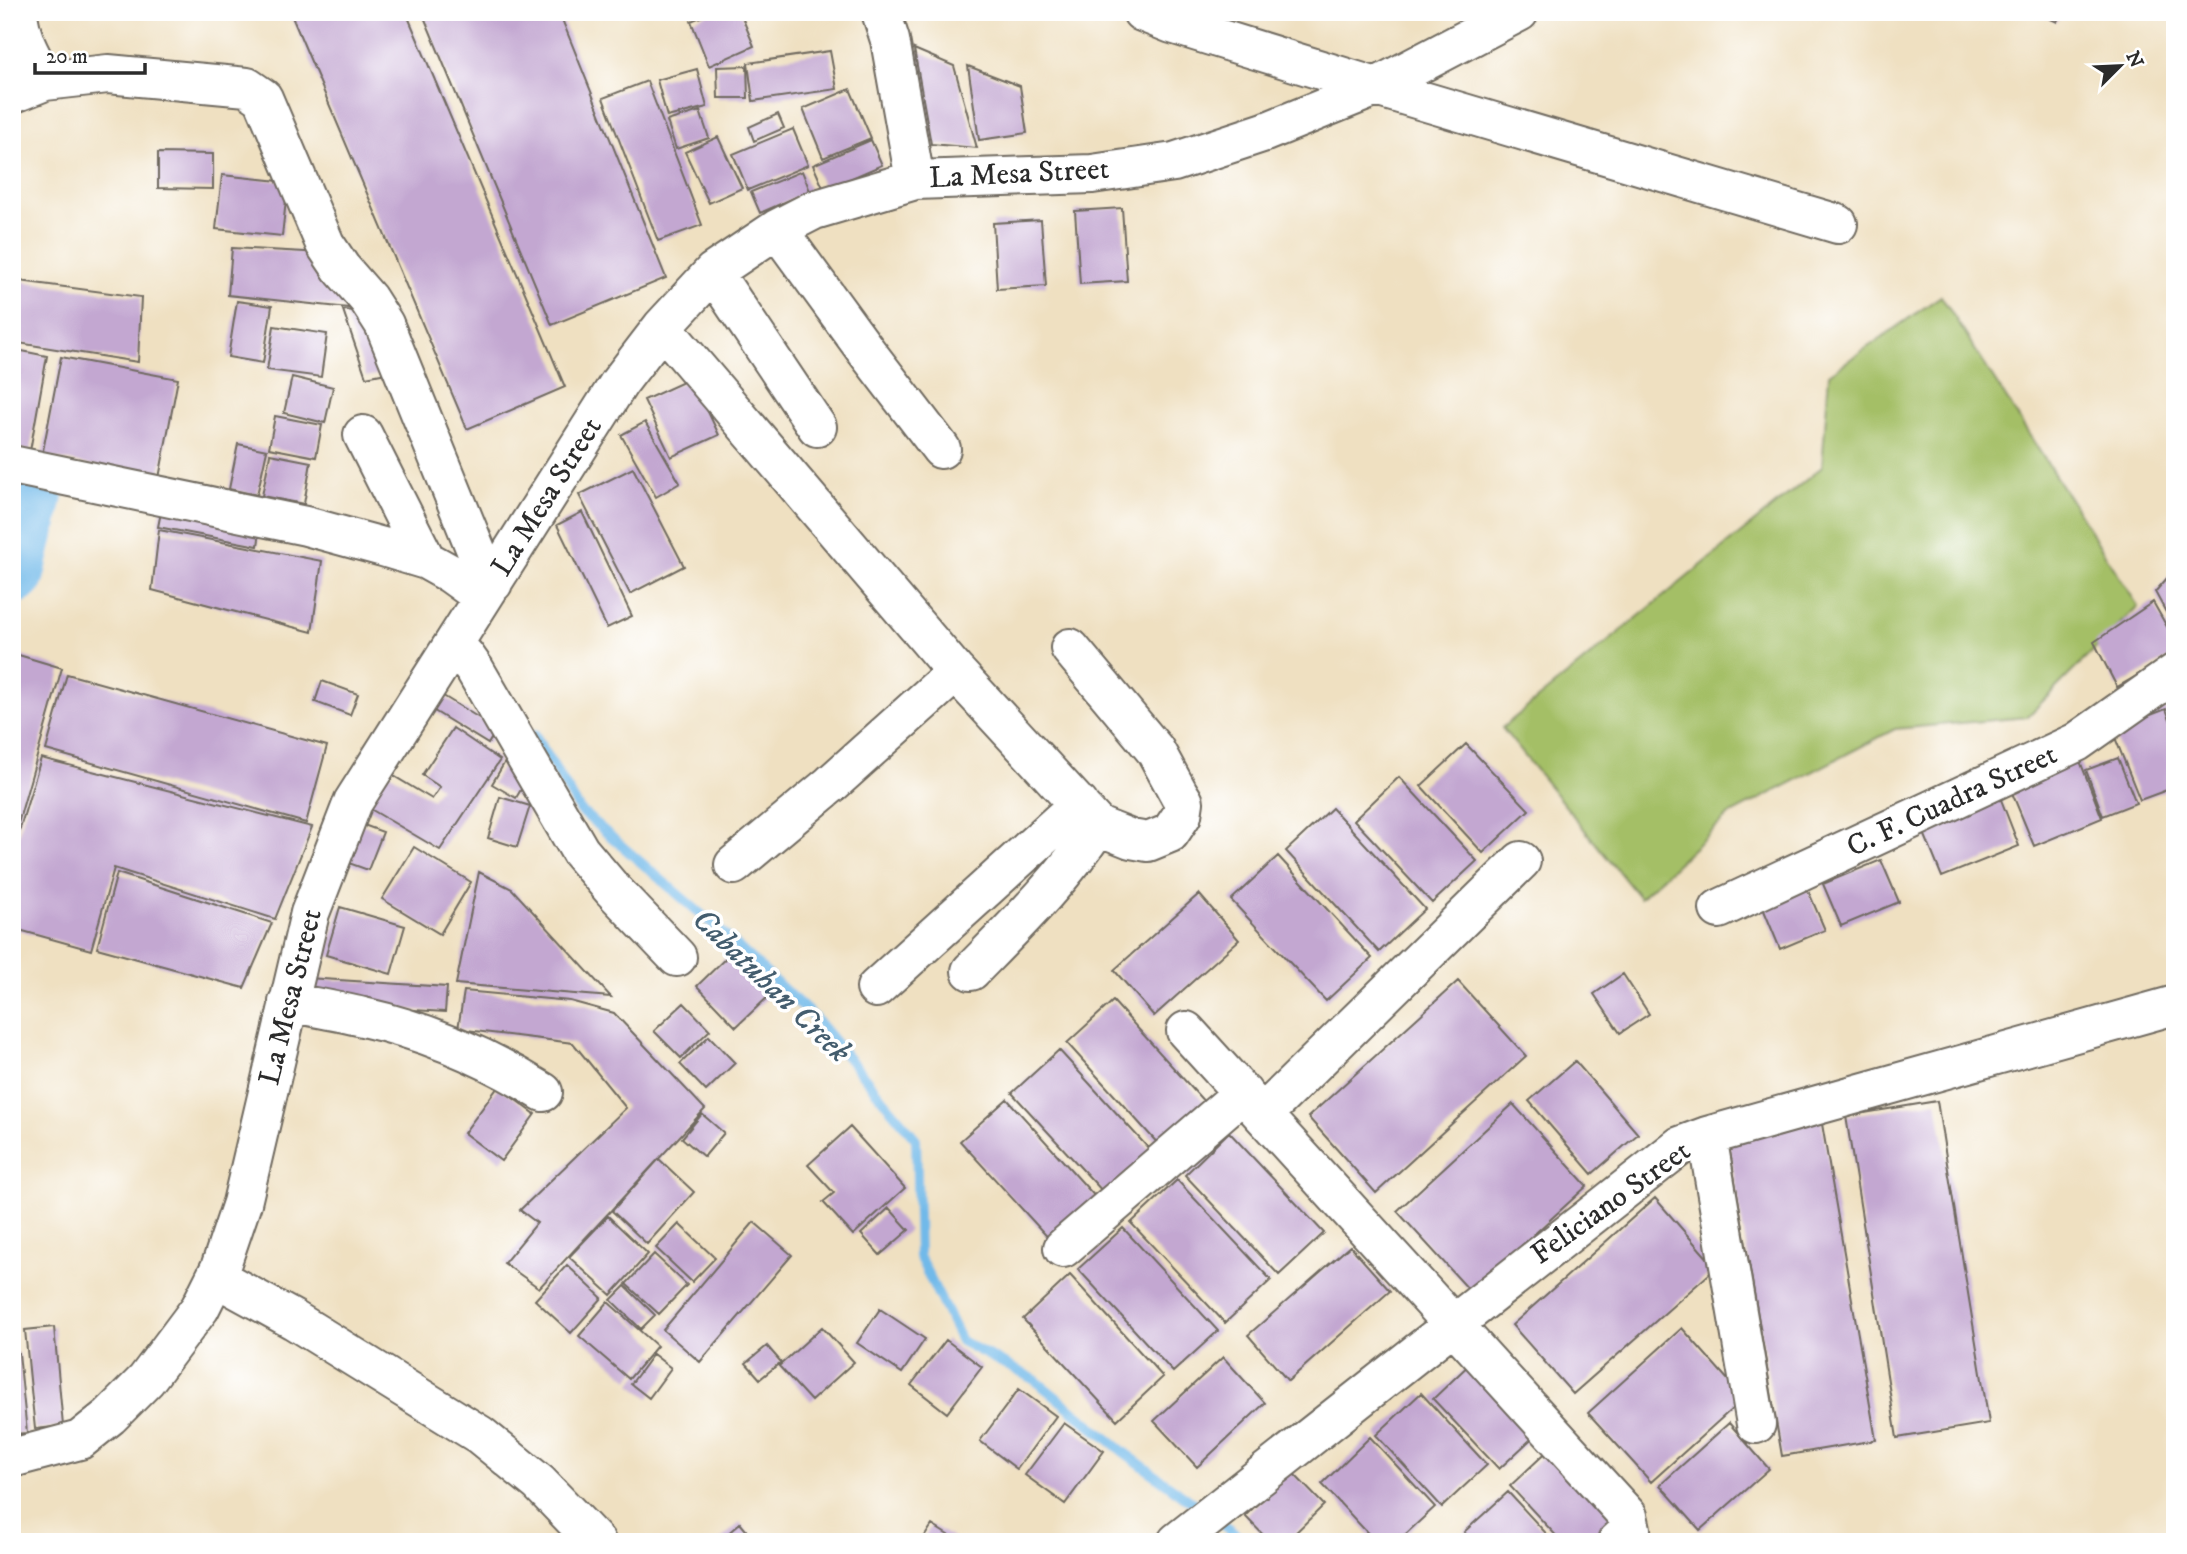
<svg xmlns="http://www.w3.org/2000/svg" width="2187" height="1554" font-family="'IM FELL DW Pica',serif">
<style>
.green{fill:#a4bf66;stroke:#687548;stroke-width:2}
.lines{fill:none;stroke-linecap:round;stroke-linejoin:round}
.stream{stroke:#71b9e9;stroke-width:10}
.river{stroke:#71b9e9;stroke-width:66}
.building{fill:#c3a7d1}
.minor-casing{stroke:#706a60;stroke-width:42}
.minor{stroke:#fff;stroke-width:38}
.labels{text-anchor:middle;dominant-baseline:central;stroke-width:7;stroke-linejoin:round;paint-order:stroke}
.street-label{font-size:30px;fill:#2b2b2b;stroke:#fff}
.water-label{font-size:32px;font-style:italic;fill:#445d6e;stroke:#fff}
</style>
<rect width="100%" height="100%" fill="#fff"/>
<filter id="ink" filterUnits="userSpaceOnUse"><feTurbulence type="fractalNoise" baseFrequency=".0143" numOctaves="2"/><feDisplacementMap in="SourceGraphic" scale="14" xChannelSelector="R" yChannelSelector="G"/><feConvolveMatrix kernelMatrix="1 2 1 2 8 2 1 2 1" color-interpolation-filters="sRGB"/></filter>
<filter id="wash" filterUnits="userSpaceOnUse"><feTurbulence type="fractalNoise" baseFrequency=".00686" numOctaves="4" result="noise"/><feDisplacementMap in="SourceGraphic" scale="28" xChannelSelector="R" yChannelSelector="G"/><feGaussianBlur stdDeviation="1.57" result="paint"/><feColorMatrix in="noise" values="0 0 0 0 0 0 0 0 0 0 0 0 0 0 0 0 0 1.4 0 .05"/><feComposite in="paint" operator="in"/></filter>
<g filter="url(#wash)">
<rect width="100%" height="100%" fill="#efe0c1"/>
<!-- green -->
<path class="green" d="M1941,296L2138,606L2027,717L1895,729L1729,815L1640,898L1502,728L1822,467L1829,374Z"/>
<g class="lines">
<!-- stream -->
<path class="stream" d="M535,735L580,810L716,927L814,1017L916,1139L919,1256L961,1341L1035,1380L1125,1453L1246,1542"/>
<!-- river -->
<path class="river" d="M12,572L32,486"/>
</g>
<g id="blocks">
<!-- building -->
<path class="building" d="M290,12H406L565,387L467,429Z
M422,12H559L666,278L552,325Z
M712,12H740L754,46L709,66L691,21Z
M2036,12H2061L2057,22Z
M914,49L954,66L977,148L931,144Z
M830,51L837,89L753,101L748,63Z
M747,66L748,98H718L717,67Z
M968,66L1020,86L1027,133L979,140Z
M697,69L707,107L667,117L657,80Z
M647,81L702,225L658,241L603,98Z
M850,89L871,138L823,158L803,109Z
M700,111L709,138L676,149L667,121Z
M778,114L784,128L754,141L749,127Z
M793,129L808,165L748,190L733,154Z
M718,137L742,188L709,203L685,152Z
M871,140L882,165L824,190L813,165Z
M158,153L213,154V189L158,188Z
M802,171L810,191L760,213L751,192Z
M222,175L288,182L282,236L216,229Z
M1122,208L1127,281L1080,284L1075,211Z
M1041,220L1046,286L997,289L993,223Z
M232,248L323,253L358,309L228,295Z
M12,280L141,297L138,362L12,342Z
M237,301L272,306L263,363L228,357Z
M343,310L371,312L391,372L366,377Z
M274,326L327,334L321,377L267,370Z
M12,349L47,356L30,451L12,448Z
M61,357L178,379L159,478L42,456Z
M292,377L333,387L325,423L284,413Z
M692,378L719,435L671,457L644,400Z
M275,416L322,425L316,457L269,448Z
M645,422L680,483L656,497L621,435Z
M238,444L267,450L257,495L229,489Z
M270,454L311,462L304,504L262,496Z
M633,468L684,566L630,594L579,495Z
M163,502L261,524L258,546L158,527Z
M582,512L632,616L607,628L557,525Z
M159,530L322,561L312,632L152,590Z
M2175,569V629L2155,592Z
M2153,602L2175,641V654L2117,687L2094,642Z
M12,653L62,668L17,827L12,826Z
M67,674L327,746L306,823L46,750Z
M322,681L358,694L350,715L315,702Z
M440,694L497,729L488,744L431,709Z
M2166,709L2175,732V787L2140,800L2112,730Z
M453,728L500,760L440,850L367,807L387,772L432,799L440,787L422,775Z
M1466,744L1529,810L1483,853L1421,786Z
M41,758L312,827L275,919L114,868L91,950L12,928V855Z
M2118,758L2136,803L2103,816L2086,770Z
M506,760L530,774L516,798L492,784Z
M2080,761L2102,818L2034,846L2010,788Z
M1399,777L1477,861L1432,903L1354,820Z
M500,797L530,806L517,847L488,838Z
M2000,797L2019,846L1942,877L1922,828Z
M1332,808L1425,909L1379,952L1286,851Z
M361,824L383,832L368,870L346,862Z
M414,847L471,882L440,934L382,899Z
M1278,856L1372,958L1326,1001L1231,900Z
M1881,860L1899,902L1841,926L1823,884Z
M479,872L512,889L611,997L456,984Z
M117,873L272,923L244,988L97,948Z
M1807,888L1825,930L1780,949L1763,908Z
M1199,894L1239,940L1154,1016L1114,970Z
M340,907L405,926L391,974L326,955Z
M732,952L772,993L736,1027L697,986Z
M1623,974L1649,1014L1620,1033L1594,994Z
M307,978L447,987L445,1012L305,1003Z
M1458,981L1526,1056L1376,1193L1308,1117Z
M464,991L570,1001L614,1013L705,1109L539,1288L504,1263L537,1223L520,1210L626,1108L573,1043L458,1029Z
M1113,1001L1207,1105L1161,1147L1067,1043Z
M684,1003L710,1030L681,1058L654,1031Z
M709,1036L735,1063L706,1091L680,1064Z
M1059,1050L1151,1151L1105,1194L1012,1093Z
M1575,1061L1638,1134L1592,1174L1529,1101Z
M498,1087L535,1114L501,1161L464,1133Z
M1007,1099L1099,1201L1053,1243L960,1141Z
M1937,1101L1989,1423L1897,1438L1846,1116Z
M1513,1104L1587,1186L1471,1292L1397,1211Z
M702,1114L724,1133L704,1157L682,1138Z
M1821,1118L1876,1440L1782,1456L1727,1134Z
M850,1127L905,1188L853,1235L823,1202L834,1193L808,1165Z
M1229,1132L1324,1233L1279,1275L1185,1175Z
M659,1159L694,1192L647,1244L612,1211Z
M1177,1180L1271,1280L1225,1323L1131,1223Z
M1655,1198L1716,1268L1573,1394L1512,1325Z
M889,1208L909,1230L880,1255L861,1234Z
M608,1216L648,1254L611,1295L569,1257Z
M754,1222L792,1255L700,1362L663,1330Z
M679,1224L715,1258L692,1282L656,1248Z
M1123,1228L1218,1331L1173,1372L1078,1269Z
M1350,1246L1390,1291L1288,1381L1248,1335Z
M654,1254L687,1285L659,1314L626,1284Z
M567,1265L602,1298L571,1333L535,1300Z
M1070,1275L1163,1377L1117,1420L1023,1319Z
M625,1286L655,1315L641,1329L611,1300Z
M608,1302L657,1346L629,1379L579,1336Z
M880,1309L925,1339L902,1373L857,1343Z
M54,1327L63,1426L35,1429L25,1330Z
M822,1327L854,1362L811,1401L779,1366Z
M1682,1328L1744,1398L1651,1482L1588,1413Z
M946,1340L982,1367L947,1413L911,1385Z
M767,1346L781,1362L760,1379L746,1363Z
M19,1353L27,1433L12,1434V1354Z
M653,1354L671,1368L649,1398L631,1384Z
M1223,1357L1265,1403L1197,1467L1154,1421Z
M1476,1358L1543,1428L1499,1469L1433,1399Z
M1019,1389L1056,1416L1017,1469L980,1441Z
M1421,1393L1487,1465L1442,1507L1376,1435Z
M1064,1423L1104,1451L1065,1504L1025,1475Z
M1729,1423L1769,1469L1700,1530L1660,1485Z
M1370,1437L1435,1507L1397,1542H1376L1322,1484Z
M1554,1445L1620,1515L1592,1542H1562L1510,1486Z
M1291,1471L1324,1505L1286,1542H1270L1245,1516Z
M1508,1492L1554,1542H1473L1464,1532Z
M740,1523L756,1542H718Z
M932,1525L959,1542H921Z"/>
</g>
</g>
<g filter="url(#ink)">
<use href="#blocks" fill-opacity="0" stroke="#706a60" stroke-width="2"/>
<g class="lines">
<!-- minor casing -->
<g class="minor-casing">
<path id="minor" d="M18,12C20,39 32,58 45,81
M881,12L890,40L915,180
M1142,12L1172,24L1376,87L1838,224
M12,94L45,81L108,74L247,87L263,98L325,244L341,268L368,299L384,324L482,565L493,583
M777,229L866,351L941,449
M713,272L817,427
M662,327L956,672L1098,826L1131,839L1148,842L1170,833L1182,815L1184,802L1179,794L1155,750L1070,648
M363,435L426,560
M12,465L306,526L383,547L426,560L451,574L483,597
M453,646L465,656L475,670L580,851L612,889L677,957
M734,865L831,784L956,672
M1719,909L2077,742L2175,673
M971,971C1016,925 1062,880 1098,826
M876,988L1079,804
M288,1002C313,1007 338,1011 363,1017C426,1031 489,1058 543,1092
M1186,1031L1628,1516L1631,1529L1617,1542
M1263,1114L1521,861
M1707,1136L1756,1424
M1063,1248L1243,1093
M214,1280L232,1286L294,1320L480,1435L539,1483L596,1542
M12,1458L80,1440L110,1416L146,1380L200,1308L220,1268L242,1203L310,913L353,802L619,383L662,327L713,272L777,229L814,210L915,180L1092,174L1174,162L1265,132L1376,87L1519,12
M1177,1542L1680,1146L1707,1136L2175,1005"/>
</g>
<!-- minor -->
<use href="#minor" class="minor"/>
</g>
</g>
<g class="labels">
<!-- street labels -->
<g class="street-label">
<text transform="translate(1019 174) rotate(-3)">La Mesa Street</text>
<text transform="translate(547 497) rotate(-58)">La Mesa Street</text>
<text transform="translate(1952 801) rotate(-25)">C. F. Cuadra Street</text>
<text transform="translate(291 997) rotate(-76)">La Mesa Street</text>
<text transform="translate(1611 1203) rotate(-36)">Feliciano Street</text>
</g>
<!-- water labels -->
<g class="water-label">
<text transform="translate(771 986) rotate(44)">Cabatuhan Creek</text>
</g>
</g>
<!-- margin -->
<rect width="2187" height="1554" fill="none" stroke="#fff" stroke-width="42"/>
<!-- north arrow -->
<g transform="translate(2120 66) rotate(66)" stroke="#ffffff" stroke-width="5" paint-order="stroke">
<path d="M0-5L12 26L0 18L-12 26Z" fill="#2b2b2b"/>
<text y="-10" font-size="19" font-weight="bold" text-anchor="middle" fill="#2b2b2b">N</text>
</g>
<!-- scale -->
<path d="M35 63v10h110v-10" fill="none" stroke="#2b2b2b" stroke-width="3.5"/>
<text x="46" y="63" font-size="21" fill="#2b2b2b" stroke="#ffffff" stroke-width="5" paint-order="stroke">20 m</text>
</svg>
